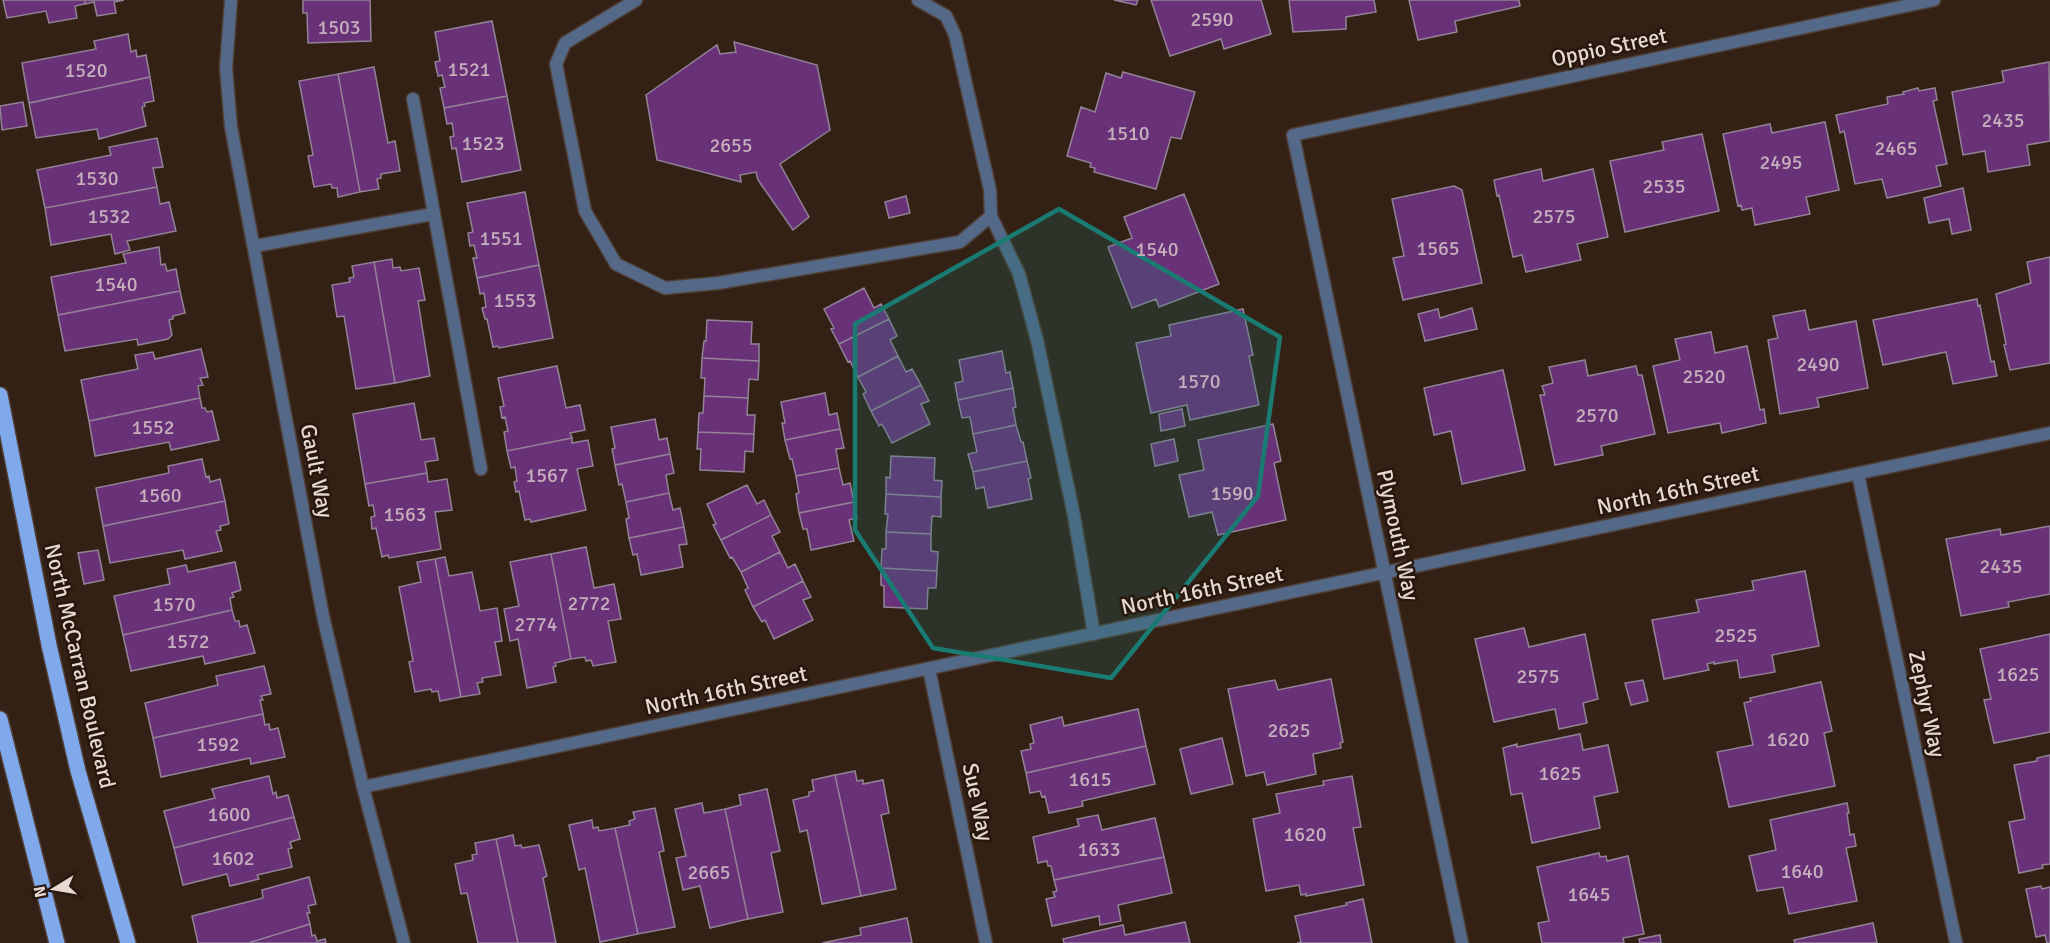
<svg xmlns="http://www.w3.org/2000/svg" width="2050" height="943" font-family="Signika,sans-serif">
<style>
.building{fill:#693178;stroke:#928396;stroke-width:1.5}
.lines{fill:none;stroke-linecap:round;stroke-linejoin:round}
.service-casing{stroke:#4f3e34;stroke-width:15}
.minor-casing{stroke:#4f3e34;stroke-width:15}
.primary-casing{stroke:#4f3e34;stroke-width:18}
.service{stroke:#546888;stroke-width:12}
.minor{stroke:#546888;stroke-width:12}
.primary{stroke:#80a9ec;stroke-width:15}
.marked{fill:#1a7b73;fill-opacity:0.2;stroke:#1a7b73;stroke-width:4.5;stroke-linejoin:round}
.labels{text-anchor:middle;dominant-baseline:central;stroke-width:5;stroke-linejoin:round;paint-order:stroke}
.number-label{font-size:20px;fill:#c6afbc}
.street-label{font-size:22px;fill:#e5d9d2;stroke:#28170d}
</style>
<rect width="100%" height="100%" fill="#332116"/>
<!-- building -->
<path class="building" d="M3,0H85V4L75,6L77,18L49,23L46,11L7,18Z
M85,0H124L114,2L116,13L97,16L94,2L85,4Z
M303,0H370L371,41L308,43L307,13H303Z
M1114,0H1138L1136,5Z
M1151,0H1261L1271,34L1224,49L1221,39L1170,56Z
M1289,0H1374L1376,12L1346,17V29L1293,32Z
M1409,0H1519L1520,6L1455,21L1457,32L1418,40Z
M492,21L507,96L444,108L440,88L445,87L442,75L438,76L435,62L440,61L435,32Z
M128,34L131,52L136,50L137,57L146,55L150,77L29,103L22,63L96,49L94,41Z
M734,42L817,65L830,130L780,164L809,217L793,230L758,180L756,172L740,175L741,182L657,160L646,95L717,45L720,54L736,52Z
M2049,62L2050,141L2027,145L2030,165L1988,172L1985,151L1963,155L1952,92L2004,82L2002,71Z
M374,67L388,143L395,141L400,171L381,174V178L377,179L379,189L360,192L338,74Z
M1123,72L1195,92L1181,139L1171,137L1156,189L1094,172L1095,168L1090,167L1091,163L1067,156L1081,107L1095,112L1106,73L1121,78Z
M338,74L360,192L338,197L337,188H332L331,184L314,187L308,156L313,155L299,81Z
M150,77L154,101L144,103L145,106L142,107L146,126L99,139L97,129L36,138L29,103Z
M1918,88L1919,91L1935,88L1937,100L1933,101L1947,164L1936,166L1941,186L1887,198L1882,179L1855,184L1844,131L1840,133L1836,115L1888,104L1887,97L1904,94L1903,92Z
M507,96L521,170L462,182L456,148L452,149L450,137L454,136L452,123L447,124L444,108Z
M23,102L27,126L2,130L0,106Z
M1825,122L1839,190L1806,197L1810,214L1755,225L1752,208L1742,210L1741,205L1738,206L1723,134L1770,124L1772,133Z
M1702,134L1719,211L1625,232L1610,161L1664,150L1662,142Z
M157,138L163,167L153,168L157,187L45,208L37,170L111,155L109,147Z
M1541,169L1543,181L1593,169L1608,237L1577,244L1581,260L1526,272L1522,255L1513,257L1499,195L1497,196L1494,180Z
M1454,186L1462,190L1482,283L1403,300L1393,258L1404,256L1392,199Z
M157,187L160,204L169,202L176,231L127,241L130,250L115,254L111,234L51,245L45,208Z
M1963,188L1971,230L1952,234L1949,219L1929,223L1924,198Z
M525,192L539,265L477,278L473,258H477L474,245L470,246L468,233L473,232L467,203Z
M1184,194L1219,284L1159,307L1156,299L1132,308L1108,247L1132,238L1124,217Z
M906,196L910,213L889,218L885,202Z
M159,247L161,265L165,264L167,271L176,269L180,291L58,315L51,277L126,263L123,254Z
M2050,257V363L2010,370L2004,345L2006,344L1996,294L2031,283L2027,262Z
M392,259L393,268L400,267L401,271L419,268L425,300L418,301L430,376L395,383L374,262Z
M374,262L395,383L356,389L344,316L337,317L332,285L350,282L349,278L354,277L352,266Z
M539,265L553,338L499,348L498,346L493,347L487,319H485L482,308L486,307L484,293L480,294L477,278Z
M864,288L874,308L881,304L889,319L839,344L831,329L834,328L824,309Z
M180,291L185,313L173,316V319L169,320L172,335L168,339L138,345L137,339L65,351L58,315Z
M1977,299L1978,306L1980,305L1991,362L1994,361L1997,376L1953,384L1946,352L1883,365L1873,320Z
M1472,308L1477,329L1425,341L1418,314L1438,309L1440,318Z
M1243,309L1253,355L1249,356L1259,405L1190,420L1187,405L1151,413L1136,343L1171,336L1169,325Z
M1805,310L1809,330L1856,321L1868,388L1817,398L1819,407L1780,414L1768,340L1778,338L1773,316Z
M889,319L897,336L890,340L898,356L858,377L850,361L848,362L839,344Z
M707,320L752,322L751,344H759V361L702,358L704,341H706Z
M1711,332L1715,353L1747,346L1760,410L1764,409L1766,423L1722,433L1720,423L1668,433L1653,366L1680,360L1675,339Z
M201,349L208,377L200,378L203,385L198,386L200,398L89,421L81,380L138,369L135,355L153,352L155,359Z
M1002,351L1006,373L1010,372L1013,388L958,400L955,383L963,381L959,360Z
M898,356L906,372L912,369L921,385L871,411L863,394L866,392L858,377Z
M702,358L759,361L758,380L749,379L748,398L704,396L705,378H701Z
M1585,360L1588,376L1636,366L1638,375H1642L1655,434L1601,446L1603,455L1555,465L1540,395H1545L1542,386L1553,383L1549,367Z
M557,366L566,408L580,405L585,430L570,433L572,438L507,451L504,432L508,431L505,417L502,418L500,407L504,406L498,378Z
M1503,370L1525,470L1462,484L1451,431L1434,435L1424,388Z
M921,385L929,401L921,404L930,424L892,443L882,424L879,426L871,411Z
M1013,388L1016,407L1013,408L1016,425L973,434L970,417L962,418L958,400Z
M825,393L829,415L837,413L840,429L785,440L782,423H785L781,402Z
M704,396L748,398L747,415H755L754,434L698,432L699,413H703Z
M200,398L202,408H205L207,412L212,411L219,440L171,450L169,442L95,456L89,421Z
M414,403L421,440L434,438L438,460L425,462L427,473L365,484L353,414Z
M1182,409L1185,426L1161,431L1159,414Z
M655,419L659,440L667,438L670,454L615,465L612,449L615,448L611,427Z
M1273,424L1281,461L1274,463L1286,520L1218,535L1212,512L1189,517L1179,475L1204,470L1198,440Z
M1016,425L1021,442H1023L1027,461L973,472L968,454L977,452L973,434Z
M840,429L844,448L836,449L839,468L796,476L792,459H790L785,440Z
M698,432L754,434L753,452L745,451L744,472L700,470L701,449H697Z
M572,438V443L588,440L593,466L577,469L586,510L531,522L530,519L525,520L519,491L516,492L514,482L517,481L515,467L511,468L507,451Z
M1174,439L1178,461L1155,466L1151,444Z
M670,454L674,473L666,475L669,493L626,502L622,484L619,485L615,465Z
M891,456L935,458L934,480L942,481L941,497L886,494V477L890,478Z
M202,459L206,477L209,476L210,482L220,479L225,501L103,526L96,488L169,473L168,466Z
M1027,461L1031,478L1028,479L1032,499L988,508L984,487L976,489L973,472Z
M839,468L843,485L850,483L854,502L799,513L796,494L799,493L796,476Z
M427,473L428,482L447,479L452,510L435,512L441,549L389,558L388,555L382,557L376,528L372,529L371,517L375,516L373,505L369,506L365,484Z
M747,485L757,504L764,500L771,515L721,540L713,525L716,524L707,504Z
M669,493L673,510L680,508L684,527L629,538L626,519L629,518L626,502Z
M886,494L941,497V517L932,516L931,534L886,532L888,514H885Z
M225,501L229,524L220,526L221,530L216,531L222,551L185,559L183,550L110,563L103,526Z
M854,502L857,518L849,520L854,541L811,550L807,529H803L799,513Z
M771,515L780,532L772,536L780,552L741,572L732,557L730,558L721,540Z
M2050,526V594L2008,602L2009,607L1961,616L1946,539L2000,529L2001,535Z
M684,527L687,544L679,545L683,567L641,575L637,554L633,555L629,538Z
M886,532L931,534V551L938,552L937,571L881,568L882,549H886Z
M586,547L594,588L614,584L621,619L608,621L616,662L593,666L591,660L586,661L585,657L571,659L551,554Z
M98,550L104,580L84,584L78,553Z
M780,552L788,568L795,564L803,581L753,607L745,590L748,588L741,572Z
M551,554L571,659L555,663L556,666L553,667L556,682L527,688L518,639L510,641L504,609L519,606L510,562Z
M445,557L449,576L472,572L480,611L497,608L502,641L495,642L501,675L482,678L483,682L477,683L480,694L461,697L435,559Z
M435,559L461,697L440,701L438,691L432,692L431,689L415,692L409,662L413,661L399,587L421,582L417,562Z
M235,562L241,590L232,593L234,597L230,598L232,610L123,635L114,596L170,584L167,569L186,565L188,572Z
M881,568L937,571L936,588H928L927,609L884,607V586L881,585Z
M1805,571L1819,646L1772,655L1775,672L1740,678L1737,660L1714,664V662L1707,664L1709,670L1664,679L1652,620L1699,612L1696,600L1754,590L1752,581Z
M803,581L811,597L803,600L813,620L774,639L765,620L762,622L753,607Z
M232,610L235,621H239L240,627L247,625L255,653L205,664L203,656L131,671L123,635Z
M1524,628L1529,647L1585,634L1598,699L1583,703L1587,723L1559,729L1555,709L1494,722L1475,639Z
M2050,634V732L1994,743L1984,700L1991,699L1980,649Z
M264,666L271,694L261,696L263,700H260L263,714L153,738L145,703L218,685L216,676Z
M1331,679L1343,742L1340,743L1341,748L1313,754L1316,774L1267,785L1264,772L1246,776L1228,689L1275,680L1278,690Z
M1643,680L1648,701L1631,705L1625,683Z
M1821,682L1832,731L1824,733L1835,786L1729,807L1717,752L1753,745L1744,703L1751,701L1750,698Z
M1138,709L1146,746L1026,773L1021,751L1031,749L1030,744L1034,743L1030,725L1062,717L1064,726Z
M263,714L265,725L269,724L270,730L278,728L285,757L251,764L250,758L161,777L153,738Z
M1580,734L1583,750L1608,745L1618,792L1594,797L1600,828L1532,843L1522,793L1511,795L1503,748L1517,744V747Z
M1222,738L1233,784L1191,794L1180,749Z
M1146,746L1155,784L1082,801L1083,806L1049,813L1045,796L1042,797L1040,791L1030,793L1026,773Z
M2050,755V864L2042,865L2043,868L2019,873L2009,822L2025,819L2014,765L2037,761V758Z
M855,771L857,781L863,780V784L883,780L889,813L881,815L896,889L861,896L835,775Z
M835,775L861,896L822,904L807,830L800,832L793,800L809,796V792L814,791L812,780Z
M269,776L273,794L276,792L277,798L288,795L294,817L174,848L164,811L215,798L212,789Z
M1352,776L1361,827L1353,828L1364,885L1306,896V894L1301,895L1299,885L1266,891L1253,819L1280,813L1276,794L1324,785L1323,781Z
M767,789L780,851L771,853L783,912L748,919L725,809L741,805L739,795Z
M702,803L704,813L725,809L748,919L710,928L700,886L683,890L676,858L686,856L675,809Z
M1847,803L1849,813H1847L1850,835L1854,834L1856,846L1846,848L1857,901L1789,914L1783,887L1757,891L1749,856L1776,850L1770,820Z
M655,808L664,851L659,852L675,927L638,934L615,828L630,825L629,821L635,819L633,812Z
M1098,815L1102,830L1155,818L1164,857L1054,880L1051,866H1048L1047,861L1038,863L1033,837L1079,826L1077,819Z
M294,817L300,839L290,842L292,848L288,849L292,867L257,875L259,879L230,886L227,874L183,885L174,848Z
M592,820L593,828L598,827L599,831L615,828L638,934L600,942L585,868L579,870L569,825Z
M513,835L515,846L521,845L522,848L539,845L547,876L543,878L556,943H518L496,839Z
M496,839L518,943H478L467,893L461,894L455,864L473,860L472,855L477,854L475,843Z
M1599,853L1600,857L1606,856L1607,861L1628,856L1644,934L1623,938L1624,943H1542L1538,923L1549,921L1537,867Z
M1164,857L1172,893L1118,905L1121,921L1100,925L1099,916L1052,926L1046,899L1055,897L1053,892L1057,891L1054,880Z
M309,877L316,904L308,906L310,913H307L310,924L248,943H198L192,916L263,898L262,890Z
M2041,886L2042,889L2050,887V943H2047L2045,935L2036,937L2026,889Z
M1363,899L1372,943H1297L1301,942L1295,916L1347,905L1346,903Z
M907,918L912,943H822L861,935L860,928Z
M1185,922L1190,943H1064L1063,939L1123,925L1125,935Z
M1873,923L1877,943H1795L1794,940Z
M310,924L312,936L315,935L317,941L325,939L326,943H248Z
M1660,935L1661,943H1640L1639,939Z"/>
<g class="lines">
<!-- service casing -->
<g class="service-casing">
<path id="service" d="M636,0L565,43L556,64L585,211L616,264L665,288L718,283L960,242L991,216L990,190L955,35L946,16L918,0
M413,99L481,469
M991,216L1019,274L1037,340L1074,516L1094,634
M254,246L433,214"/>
</g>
<!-- minor casing -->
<g class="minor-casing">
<path id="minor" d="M231,0L226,68L231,127L323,616L363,787L404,943
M1858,474L1956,943
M929,669L986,943
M363,787L2050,433
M1462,943L1293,135L1934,0"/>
</g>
<!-- primary casing -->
<g class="primary-casing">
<path id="primary" d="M0,395L49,645L78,771L128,943
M0,719L57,943"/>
</g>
<!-- service -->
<use href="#service" class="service"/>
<!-- minor -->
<use href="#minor" class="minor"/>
<!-- primary -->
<use href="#primary" class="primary"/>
</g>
<!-- marked area -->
<path class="marked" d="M1059,209L1280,337L1258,496L1111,678L933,648L855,530V324Z"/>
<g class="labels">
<!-- number labels -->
<g class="number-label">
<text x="1212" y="19">2590</text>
<text x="339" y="27">1503</text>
<text x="469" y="69">1521</text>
<text x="86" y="70">1520</text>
<text x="2003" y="120">2435</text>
<text x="1128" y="133">1510</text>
<text x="483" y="143">1523</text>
<text x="731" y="145">2655</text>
<text x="1896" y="148">2465</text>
<text x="1781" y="162">2495</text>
<text x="97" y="178">1530</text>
<text x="1664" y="186">2535</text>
<text x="109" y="216">1532</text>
<text x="1554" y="216">2575</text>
<text x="501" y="238">1551</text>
<text x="1438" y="248">1565</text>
<text x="1157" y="249">1540</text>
<text x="116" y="284">1540</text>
<text x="515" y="300">1553</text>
<text x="1818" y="364">2490</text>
<text x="1704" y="376">2520</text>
<text x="1199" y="381">1570</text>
<text x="1597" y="415">2570</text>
<text x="153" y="427">1552</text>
<text x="547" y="475">1567</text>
<text x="1232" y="493">1590</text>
<text x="160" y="495">1560</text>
<text x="405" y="514">1563</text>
<text x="2001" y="566">2435</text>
<text x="589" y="603">2772</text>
<text x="174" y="604">1570</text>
<text x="536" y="624">2774</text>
<text x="1736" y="635">2525</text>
<text x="188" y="641">1572</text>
<text x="2018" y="674">1625</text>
<text x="1538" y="676">2575</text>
<text x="1289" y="730">2625</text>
<text x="1788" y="739">1620</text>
<text x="218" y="744">1592</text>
<text x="1560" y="773">1625</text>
<text x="1090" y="779">1615</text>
<text x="229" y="814">1600</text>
<text x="1305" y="834">1620</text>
<text x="1099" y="849">1633</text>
<text x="233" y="858">1602</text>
<text x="1802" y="871">1640</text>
<text x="709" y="872">2665</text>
<text x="1589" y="894">1645</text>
</g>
<!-- street labels -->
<g class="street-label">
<text transform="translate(1609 47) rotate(-12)">Oppio Street</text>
<text transform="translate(317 471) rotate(79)">Gault Way</text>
<text transform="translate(1678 490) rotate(-12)">North 16th Street</text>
<text transform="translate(1398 535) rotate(78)">Plymouth Way</text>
<text transform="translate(1202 590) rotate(-12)">North 16th Street</text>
<text transform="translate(80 666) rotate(77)">North McCarran Boulevard</text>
<text transform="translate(726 690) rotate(-12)">North 16th Street</text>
<text transform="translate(1927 704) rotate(78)">Zephyr Way</text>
<text transform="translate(978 802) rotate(78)">Sue Way</text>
</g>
</g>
<!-- north arrow -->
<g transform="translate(54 889) rotate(259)" stroke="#28170d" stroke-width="4.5" paint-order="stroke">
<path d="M0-4.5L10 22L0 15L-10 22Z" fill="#e5d9d2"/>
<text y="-9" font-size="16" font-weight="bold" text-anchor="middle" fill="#e5d9d2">N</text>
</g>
</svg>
